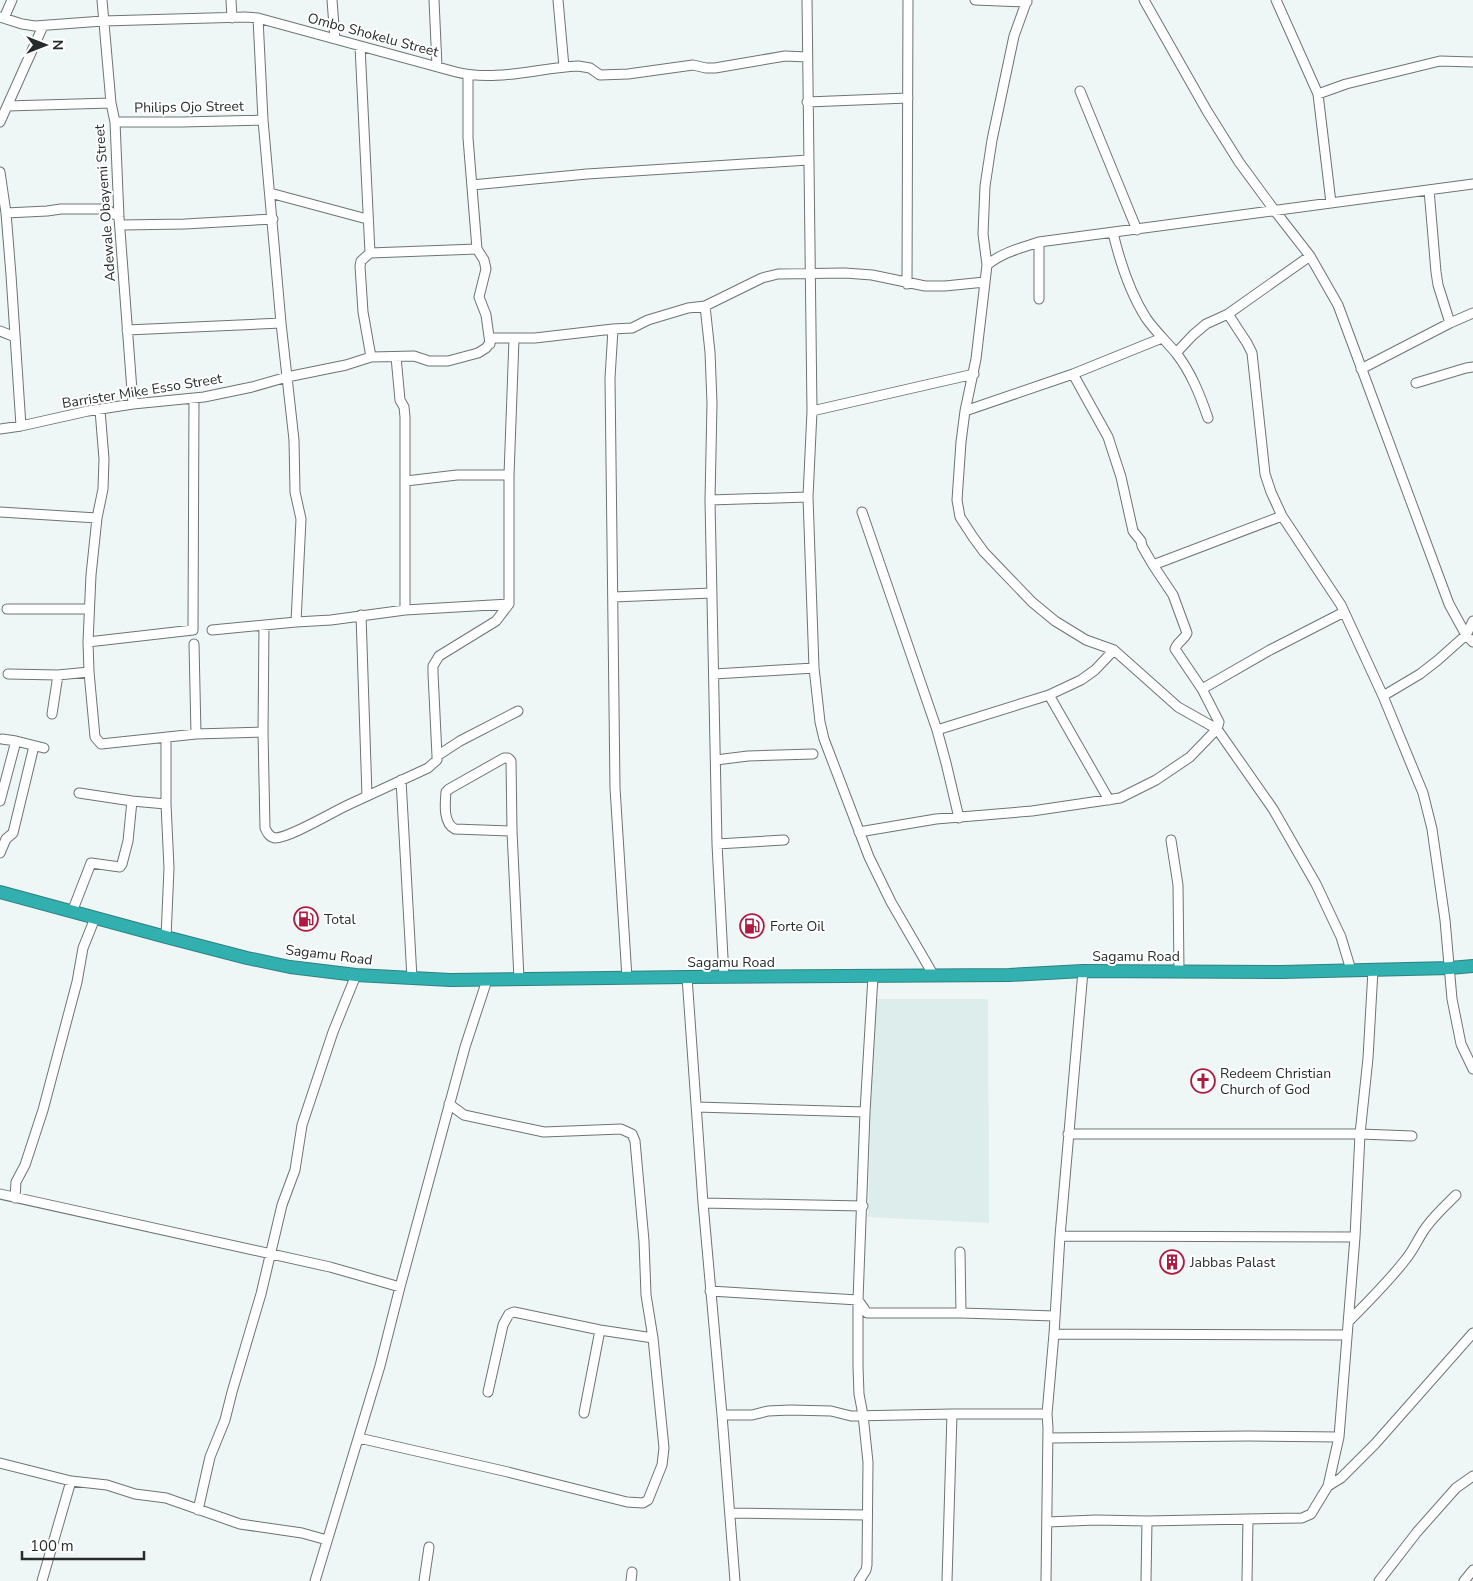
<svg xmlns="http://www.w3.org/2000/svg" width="1473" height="1581" font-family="'Nunito Sans',sans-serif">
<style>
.built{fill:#dcedec}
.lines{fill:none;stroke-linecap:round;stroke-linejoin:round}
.minor-casing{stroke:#6d7474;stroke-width:11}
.highway-casing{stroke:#2e8181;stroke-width:14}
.minor{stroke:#fff;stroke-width:9}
.highway{stroke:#32b0af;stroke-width:12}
.labels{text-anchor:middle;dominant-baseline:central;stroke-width:4;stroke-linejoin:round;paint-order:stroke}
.street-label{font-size:14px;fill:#282b2b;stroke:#fff}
.poi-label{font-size:14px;fill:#282b2b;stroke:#fff;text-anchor:start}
</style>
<rect width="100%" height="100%" fill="#eff7f6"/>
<!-- built -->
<path class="built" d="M873,999H988L989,1223L868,1217Z"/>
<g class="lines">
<!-- minor casing -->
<g class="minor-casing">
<path id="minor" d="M102,0L111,103L115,122L119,217L133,404
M231,0L232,18
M332,0L335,39
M434,0L437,66
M558,0L564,67
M807,0L812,411L808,497L814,668L820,722L824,739L869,857L891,902L934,976
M975,0L1027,2
M1027,0L1014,36L992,140L985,186L983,234L987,265L976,359L965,411L961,442L957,500L960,517L973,537L984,552L1032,602L1055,621L1086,640L1114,650L1178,707L1217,729L1273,809L1316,884L1341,937L1351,970
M1144,0L1207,111L1239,162L1275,211L1310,256L1338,305L1449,604L1466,635L1473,642
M1276,0L1318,94L1331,203
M0,17L22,24L35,26L103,21L245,17L258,18L456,72C497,82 537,68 578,66L590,68L600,75L628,74L693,65L706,68H715L785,56L807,57
M4,18L12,0
M258,18L263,120L281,323L294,440L295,492L301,519L296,622
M360,46L370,253L361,261L360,266L363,312L371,357
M468,75V138L477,249L484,260L486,269L479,297L486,315L490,344
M1080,91L1137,230
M1318,94L1346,84L1440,61L1473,62
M807,102L908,98
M7,106L111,103
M0,122L43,26
M115,122H182L263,120
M0,172L6,213
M472,185L587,174L808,160
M1429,190L1436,272L1438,285L1450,323
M270,193L367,219
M121,225L185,224L273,219
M1113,233C1120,262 1130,293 1146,318C1155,331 1166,341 1176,353C1191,372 1200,395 1208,418
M370,253L477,249
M987,265C1003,252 1021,248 1039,242L1473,184
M907,284L908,0
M1039,299V242
M705,306L710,352L712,403L710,500L717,844L724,977
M1228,314L1247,343L1252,353L1265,474L1271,492L1282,516L1341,605L1383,696L1423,793L1432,829L1445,920L1452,999L1461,1044L1473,1069
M613,329L610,378L615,788L627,978
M127,330L281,323
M0,331L15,337
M1176,353L1193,335L1206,324L1228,314L1310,256
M396,357L400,400L404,407L405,417V610
M1361,369L1450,323L1473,313
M1416,383L1466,368L1473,367
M100,410L104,459L103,489L97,518L91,575L88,642L89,672L95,737L101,744L196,734L263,732
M812,411L974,374
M965,411L1073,374L1162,338
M21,426L11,275L6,213L47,211L61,209H106L119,217
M0,429L21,426L88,411L133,404L204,397L252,387L287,377L346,365L371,357L414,356L429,361H448L478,353L486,348L493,338H535L613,329L632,328L648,320L688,308L705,306L762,278L778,274L845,273L872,275L925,286H945L985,282
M406,481L457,475H509
M710,500L808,497
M0,512L97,518
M862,512L937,730L946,763L959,818
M1153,565L1282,516
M613,597L712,593
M7,609H89
M361,615L367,796
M264,626L263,732L265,828C267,832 269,837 275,838C290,838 334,811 350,804C376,792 402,780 428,768L437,760V756L460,741L518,711
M212,630L296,622L331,620L405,610L509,604
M88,642L193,630L194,398
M194,644L196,734
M8,674L58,675L89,672
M714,674L814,668
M1202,689L1270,650L1344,612
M1049,695L1109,800
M1383,696L1420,674L1438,660L1466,635L1473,621
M52,714L58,675
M937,730L1049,695L1081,680L1095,670L1114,650
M166,738V804L169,868L166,937
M2,739L16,741L44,748
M437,756L433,673V666L439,656L496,621L509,604V475L514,339
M716,760L748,756L813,754
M401,780L412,978
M79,793L132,801L166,804
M0,801L16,741
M512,831L455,829C443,823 445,804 446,792L449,789L504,758H508L511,761L512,831L519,979
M859,832L936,819L1032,811L1120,798L1156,780L1190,757L1217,729L1219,722L1202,689L1175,649C1177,642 1184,640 1187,633L1173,595L1153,565L1142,546L1141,541L1133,531L1121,477L1108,437L1073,374
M1171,840L1178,885L1179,971
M717,844L784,840
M0,853L6,839L13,833L34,746
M72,912L91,863L120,867L122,864L128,841L132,801
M687,977L703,1203L722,1415L735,1581
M696,1107L865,1112
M1068,1134H1360L1412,1136
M0,1194L330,1267L400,1287
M15,1198L16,1182L25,1165L43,1110L77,982L83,948L95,918
M703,1203L863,1206
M1060,1236L1355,1237
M960,1252L961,1313
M710,1291L858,1300L867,1313H961L1054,1316
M1349,1321C1369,1301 1389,1281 1406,1259C1415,1248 1419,1236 1427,1226C1435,1215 1446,1205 1456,1195
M1054,1334L1346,1335
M488,1392L503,1325L509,1314L514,1312L600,1330L653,1338
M584,1413L600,1330
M722,1415H752L768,1411L790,1410L831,1411L851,1416L952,1414H1047
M359,1438L508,1472L627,1502L643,1503L648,1500L662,1465L664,1448L653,1338L646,1295L644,1241L635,1141L632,1134L621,1129L544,1132L464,1115L449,1104
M1048,1438L1249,1436L1339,1437
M0,1463L71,1481L107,1485L135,1494L166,1498L240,1524L302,1533L327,1540
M1328,1486L1341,1478L1375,1444L1473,1333
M198,1510L210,1457L225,1420L232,1392L261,1294L282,1205L295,1170L302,1125L333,1032L356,975
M730,1513L867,1515
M1047,1522L1096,1520L1147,1521L1302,1518L1311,1514L1328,1486L1339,1437L1355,1237L1360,1134L1368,1058L1373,970
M42,1581L71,1481
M315,1581L380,1366L400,1287L465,1047L487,980
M424,1581L429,1547
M631,1581L632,1572
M859,1581L866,1570L867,1565L868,1462L863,1415L859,1394L858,1367V1300L865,1112L873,976
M947,1581L952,1414
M1046,1581L1048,1428L1047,1414L1054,1334L1060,1236L1083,971
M1146,1581L1147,1521
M1247,1581L1248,1519
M1379,1581L1417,1532L1456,1488L1473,1476
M1464,1581L1473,1570"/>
</g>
<!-- highway casing -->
<g class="highway-casing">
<path id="highway" d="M0,892L166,937L247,958L290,967L356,975L450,980L687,977L1009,975L1083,971L1281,972L1450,968L1473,966"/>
</g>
<!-- minor -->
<use href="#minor" class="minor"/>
<!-- highway -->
<use href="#highway" class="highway"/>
</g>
<!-- icons -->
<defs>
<g id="fuel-ring" transform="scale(1.25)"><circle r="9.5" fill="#fff" stroke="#af1b40" stroke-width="1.5"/><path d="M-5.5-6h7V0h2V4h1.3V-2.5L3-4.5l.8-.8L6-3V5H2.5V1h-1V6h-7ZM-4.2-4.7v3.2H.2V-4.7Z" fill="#af1b40"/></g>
<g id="church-ring" transform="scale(1.25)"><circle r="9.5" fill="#fff" stroke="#af1b40" stroke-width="1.5"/><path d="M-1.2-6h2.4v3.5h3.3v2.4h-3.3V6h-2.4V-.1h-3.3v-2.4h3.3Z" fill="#af1b40"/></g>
<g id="building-ring" transform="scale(1.25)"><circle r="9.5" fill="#fff" stroke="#af1b40" stroke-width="1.5"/><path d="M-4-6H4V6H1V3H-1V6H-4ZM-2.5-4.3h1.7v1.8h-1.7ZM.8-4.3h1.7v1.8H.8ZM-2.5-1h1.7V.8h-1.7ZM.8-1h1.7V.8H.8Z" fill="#af1b40"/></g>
</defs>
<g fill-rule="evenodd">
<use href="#fuel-ring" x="306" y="919"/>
<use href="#fuel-ring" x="752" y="926"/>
<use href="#church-ring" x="1203" y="1081"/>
<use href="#building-ring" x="1172" y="1262"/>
</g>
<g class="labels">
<!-- street labels -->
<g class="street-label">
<text transform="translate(373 35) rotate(15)">Ombo Shokelu Street</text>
<text transform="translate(189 107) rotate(-1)">Philips Ojo Street</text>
<text transform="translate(105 203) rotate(-94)">Adewale Obayemi Street</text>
<text transform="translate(142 391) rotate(-9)">Barrister Mike Esso Street</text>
<text transform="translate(329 955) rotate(7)">Sagamu Road</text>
<text x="1136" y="956">Sagamu Road</text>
<text x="731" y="962">Sagamu Road</text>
</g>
<!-- poi labels -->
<g class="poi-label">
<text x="324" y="919">Total</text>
<text x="770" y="926">Forte Oil</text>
<text x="1220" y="1073">Redeem Christian<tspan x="1220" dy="16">Church of God</tspan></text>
<text x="1190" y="1262">Jabbas Palast</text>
</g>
</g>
<!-- north arrow -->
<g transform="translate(45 45) rotate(90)" stroke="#ffffff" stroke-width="4" paint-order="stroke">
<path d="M0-4L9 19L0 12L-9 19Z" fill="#282b2b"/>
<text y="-8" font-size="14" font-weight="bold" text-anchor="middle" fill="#282b2b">N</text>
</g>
<!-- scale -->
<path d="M22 1551v8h122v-8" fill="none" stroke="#282b2b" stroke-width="2.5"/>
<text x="30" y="1551" font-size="15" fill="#282b2b" stroke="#ffffff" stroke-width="4" paint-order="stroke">100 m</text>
</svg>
